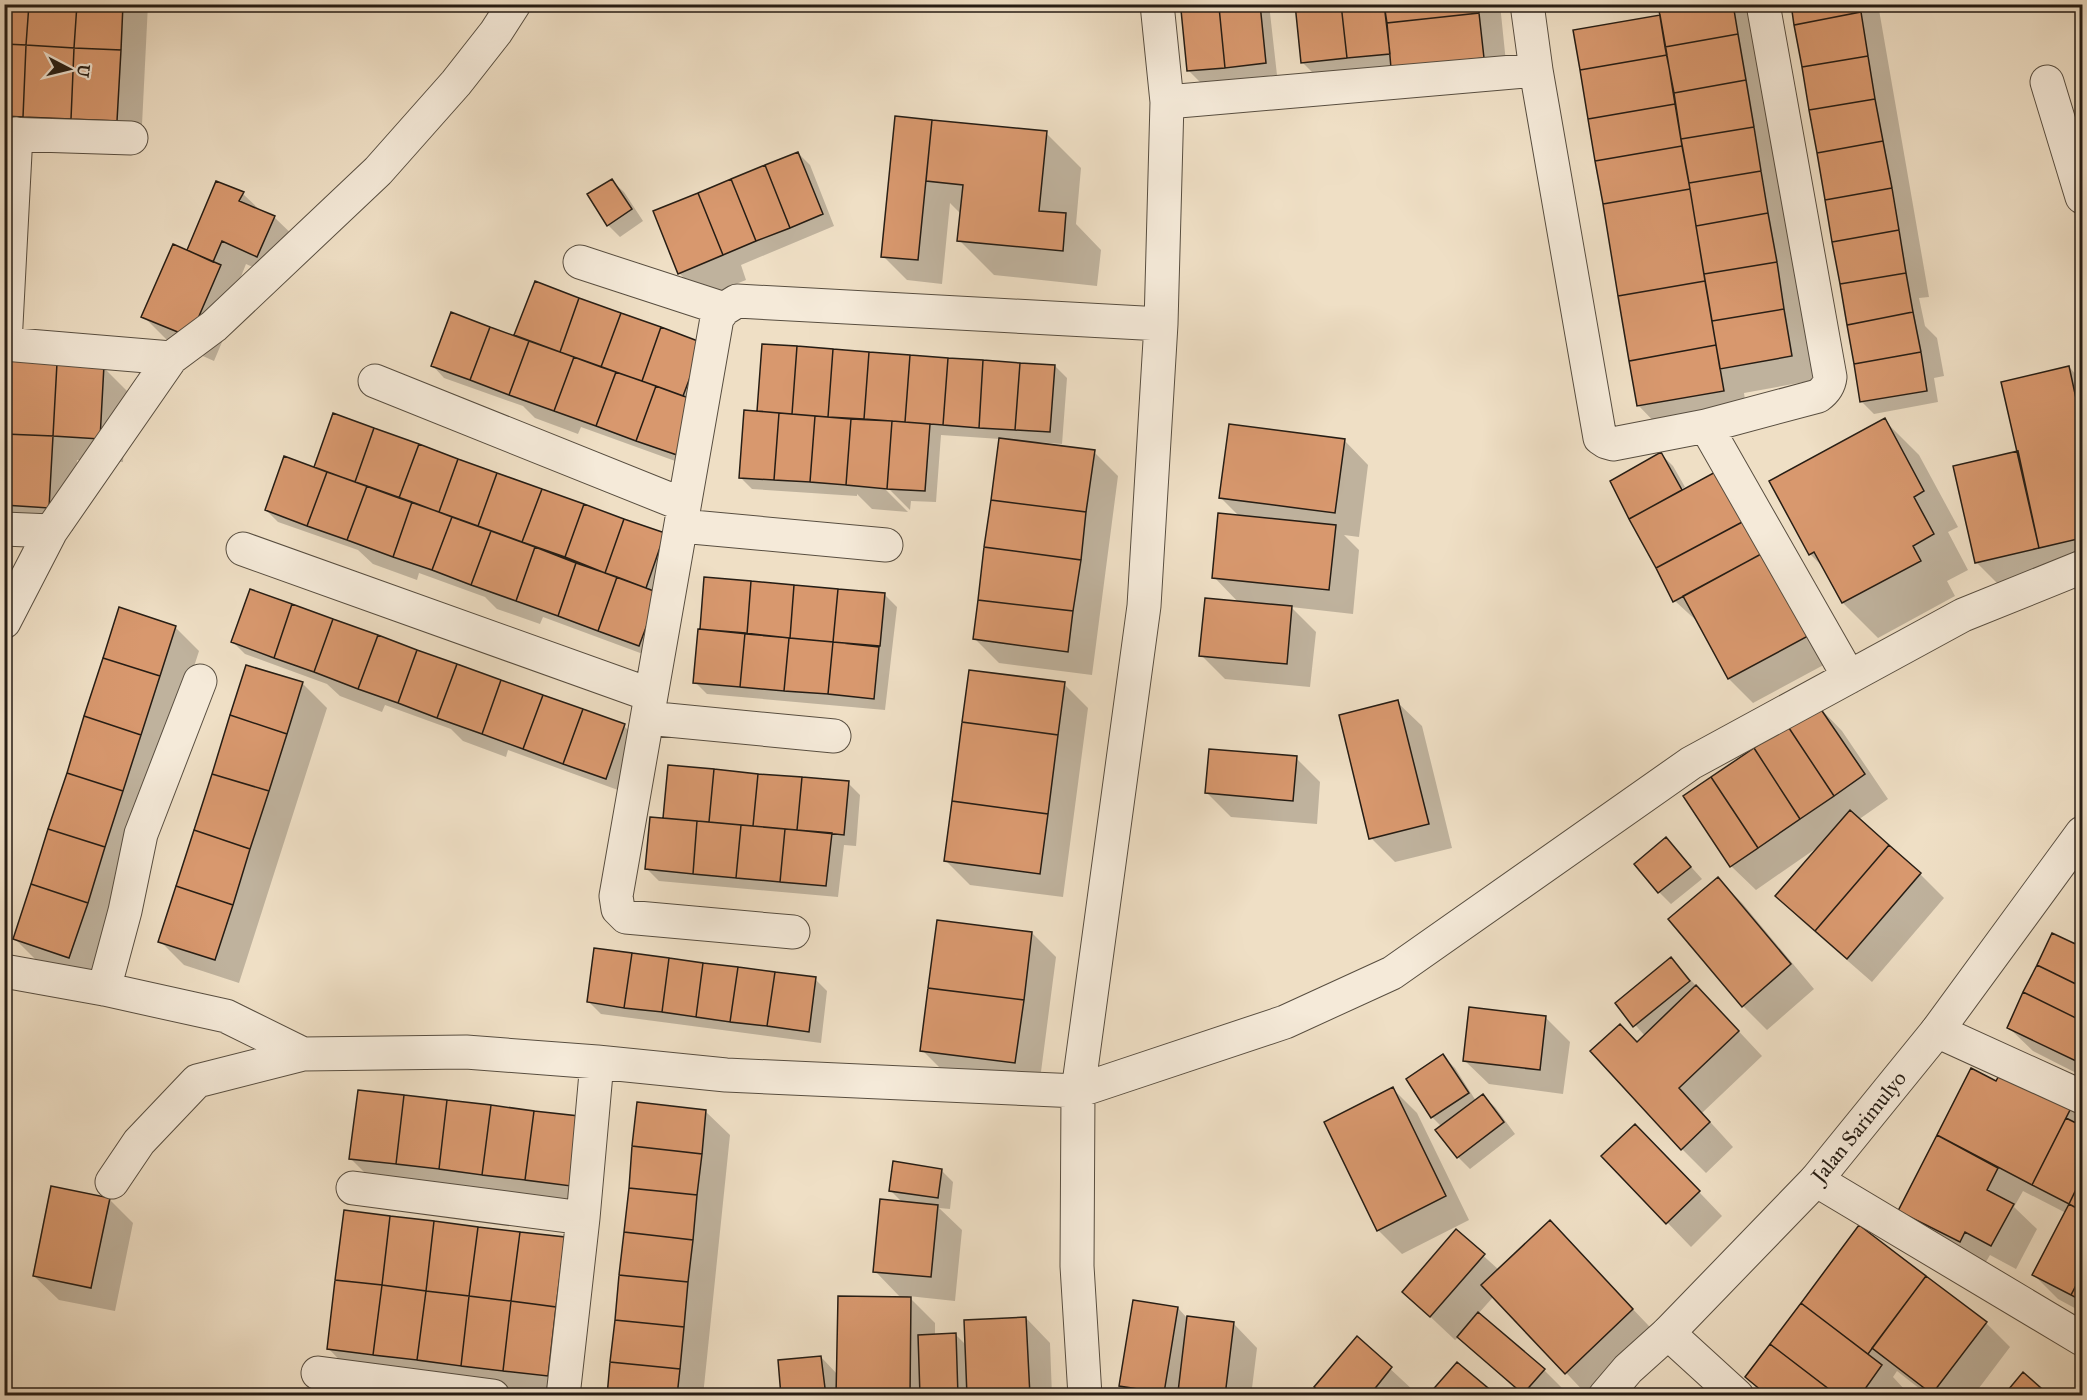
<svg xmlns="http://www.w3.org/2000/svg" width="2087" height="1400" font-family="'IM FELL Great Primer',serif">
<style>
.shadow{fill:#0003}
.building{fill:#d8986e;stroke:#261d14;stroke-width:1.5}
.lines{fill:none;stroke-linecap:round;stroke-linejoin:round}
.minor-casing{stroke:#584e40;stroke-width:35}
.tertiary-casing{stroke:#584e40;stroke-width:35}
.minor{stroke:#f5ead9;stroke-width:33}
.tertiary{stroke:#f5ead9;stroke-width:33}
.labels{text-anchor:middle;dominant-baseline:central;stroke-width:6;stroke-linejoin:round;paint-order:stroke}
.street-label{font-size:21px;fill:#261d14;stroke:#f5ead9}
</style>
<rect width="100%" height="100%" fill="#efdfc5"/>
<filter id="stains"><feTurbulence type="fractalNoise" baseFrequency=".00333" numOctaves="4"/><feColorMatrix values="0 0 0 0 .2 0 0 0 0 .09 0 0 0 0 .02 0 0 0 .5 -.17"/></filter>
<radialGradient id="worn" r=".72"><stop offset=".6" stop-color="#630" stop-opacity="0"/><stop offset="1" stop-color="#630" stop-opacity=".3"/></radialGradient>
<!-- shadow -->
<path class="shadow" d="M4,4H148L141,145L4,138Z
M462,4H481V7Z
M1182,4H1269L1277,75L1201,83L1189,71Z
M1297,4H1500L1508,82L1327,87L1303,63Z
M1660,4H1752L1815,380L1744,393L1747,414L1662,430L1638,405L1662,16Z
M1792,4H1878L1929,297L1919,298L1925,326L1937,338L1944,376L1934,378L1938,402L1874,414L1862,402Z
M897,118L1046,133L1081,168L1076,224L1101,250L1097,286L994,275L959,240L962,215L950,203L942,284L907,280L883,256Z
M798,153L810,165L834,226L741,265L746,280L703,297L679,273Z
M612,181L624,192L643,221L620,237L608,225Z
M217,183L243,194L261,211L274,217L299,241L281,280L246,264L238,284L244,290L214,361L167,340L143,316L187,252Z
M536,283L702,344L689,466L581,427L578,434L535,418L523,406L444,378L433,366L515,337Z
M763,345L1055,366L1067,378L1062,444L1037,442L1036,445L1094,452L1118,476L1092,675L999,663L975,639L1000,439L941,435L936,502L911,501L910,510L882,482L880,484L908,512L872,509L857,494V496L752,489L740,477L758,413Z
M4,362L103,367L127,391L123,462L77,460L73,531L4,528Z
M2069,367L2082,381V581L2001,587L1976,562L2019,453Z
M334,415L677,547L651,657L543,617L540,624L497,609L485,597L419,573L417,580L373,564L358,550L278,522L266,510L315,469Z
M1884,420L1919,455L1958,527L1948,532L1968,570L1947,581L1955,596L1878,638L1843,603L1826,570L1810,554Z
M1344,440L1368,465L1359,537L1344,535L1359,550L1353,614L1291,607L1316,632L1310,687L1225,679L1201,655L1239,603L1214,577L1240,517L1221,498Z
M1661,454L1673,466L1685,487L1633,516V519L1719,472L1831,661L1753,703L1729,679L1700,624L1675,601L1611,481Z
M706,578L885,595L897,607L885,710L707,694L695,682Z
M175,627L199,651L93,981L39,963L15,939Z
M233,642L624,726L636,738L618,790L508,750L506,757L463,741L451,729L385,705L382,712L340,696L327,684L245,654Z
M247,667L303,684L327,708L239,983L184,965L160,941Z
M1064,684L1088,708L1063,897L970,885L946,861Z
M1397,702L1422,726L1452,848L1395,862L1371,838Z
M1818,706L1842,731L1888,799L1858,820L1920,874L1944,898L1872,982L1801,920L1777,896L1818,847L1756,890L1731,866Z
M1296,758L1320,782L1317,824L1231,817L1207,793Z
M669,767L848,783L860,795L856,846L844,845L838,897L659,881L647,869L665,820Z
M1666,839L1702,879L1671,904L1659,892Z
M1718,879L1742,903L1814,989L1767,1030L1743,1006Z
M1032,933L1056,957L1039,1087L946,1074L922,1050Z
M2082,938V1076L2033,1051L2008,1027L2079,947Z
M1671,959L1762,1056L1702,1113L1733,1147L1706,1173L1682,1149L1637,1043L1645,1036L1617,1004Z
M815,979L827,991L821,1043L601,1014L589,1002Z
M1546,1018L1570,1042L1563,1094L1489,1084L1464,1060Z
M1443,1056L1455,1068L1476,1101L1483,1096L1495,1107L1515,1134L1470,1169L1458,1157L1442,1127L1432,1117L1408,1080Z
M1972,1070L1997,1083L2071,1107L2082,1119V1312L2058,1299L2034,1275L2066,1213L2023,1191L2014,1207L2037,1229L2016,1269L1990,1255L1984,1265L1900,1211Z
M1393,1089L1417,1113L1469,1220L1402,1254L1378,1230Z
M705,1111L730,1135L703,1396H609Z
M578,1118L594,1209L375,1183L351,1159Z
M1659,1150L1722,1216L1691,1247L1603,1156Z
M941,1170L953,1182L950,1209L939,1208L962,1230L955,1301L908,1296L935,1323V1335L955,1334L967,1346L1026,1318L1050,1343L1052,1396H783L821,1357L838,1375L902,1299L875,1271L903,1203L891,1191Z
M109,1199L133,1223L115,1311L59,1300L34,1276Z
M1550,1222L1667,1345L1614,1396H1588L1494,1296L1478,1314L1544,1370L1568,1394L1523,1396L1459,1337L1455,1340L1404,1292L1456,1231L1499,1270Z
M1860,1227L1986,1323L2010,1347L1973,1396H1929L1897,1371L1893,1377L1905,1390L1901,1396H1765L1747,1377Z
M564,1238L572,1396H538L352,1373L328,1348Z
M1178,1308L1187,1318L1233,1323L1257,1348L1251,1396H1131L1121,1385Z
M1357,1338L1415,1392L1413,1396H1325Z
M1457,1364L1494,1396H1433L1431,1394Z"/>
<!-- building -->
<path class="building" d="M4,4H29L26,45L4,44Z
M29,4H77L74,48L26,45Z
M77,4H123L121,50L74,48Z
M1180,4H1239L1181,10Z
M1239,4H1260L1266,63L1225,68L1219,7Z
M1295,4H1341L1347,58L1301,63Z
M1341,4H1384L1390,54L1347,58Z
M1384,4H1478L1479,13L1387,23Z
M1658,4H1733L1738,34L1665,47Z
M1791,4H1859L1861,12L1794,25Z
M1219,7L1225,68L1187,71L1181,10Z
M1861,12L1868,56L1802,67L1794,25Z
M1479,13L1484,58L1391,68L1387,23Z
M1660,15L1667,55L1580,70L1573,30Z
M1738,34L1746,80L1674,93L1665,47Z
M4,44L26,45L23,117L4,116Z
M26,45L74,48L71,119L23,117Z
M74,48L121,50L117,121L71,119Z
M1667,55L1675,104L1588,119L1580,70Z
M1868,56L1875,99L1809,110L1802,67Z
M1746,80L1754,127L1681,139L1674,93Z
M1875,99L1883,141L1817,153L1809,110Z
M1675,104L1682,146L1595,161L1588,119Z
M895,116L932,120L918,260L881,257Z
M932,120L1047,131L1039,211L1066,213L1063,251L957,241L963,185L926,181Z
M1754,127L1761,171L1689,183L1681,139Z
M1883,141L1892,188L1825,200L1817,153Z
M1682,146L1690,189L1603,204L1595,161Z
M798,152L823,214L790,228L765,165Z
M765,165L790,228L756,241L731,179Z
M1761,171L1768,213L1696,226L1689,183Z
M612,179L632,209L607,226L587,194Z
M731,179L756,241L723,255L698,193Z
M216,181L244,192L239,201L275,216L257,257L222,241L213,262L187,250Z
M1892,188L1899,230L1832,242L1825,200Z
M1690,189L1705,281L1618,296L1603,204Z
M698,193L723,255L678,274L653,211Z
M1768,213L1777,262L1704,274L1696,226Z
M1899,230L1906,273L1840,284L1832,242Z
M173,244L221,265L190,337L141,317Z
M1777,262L1784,309L1712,321L1704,274Z
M1906,273L1913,312L1847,325L1840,284Z
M535,281L579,298L560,352L514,335Z
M1705,281L1716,345L1629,361L1618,296Z
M579,298L621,313L601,367L560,352Z
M1784,309L1792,356L1720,369L1712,321Z
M451,312L490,327L470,380L431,366Z
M1913,312L1921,352L1854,364L1847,325Z
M621,313L661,327L642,381L601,367Z
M490,327L529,341L509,395L470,380Z
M661,327L703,343L683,396L642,381Z
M529,341L574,357L554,411L509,395Z
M762,344L797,346L792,414L757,411Z
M1716,345L1724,391L1637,406L1629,361Z
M797,346L833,349L828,417L792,414Z
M833,349L869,352L864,419L828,417Z
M869,352L910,355L905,422L864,419Z
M1921,352L1927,391L1860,402L1854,364Z
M910,355L948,358L943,425L905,422Z
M574,357L616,372L596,426L554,411Z
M948,358L983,360L979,428L943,425Z
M983,360L1020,363L1015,430L979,428Z
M4,361H9L5,434H4Z
M9,361L57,363L53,436L5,434Z
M57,363L104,365L100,439L53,436Z
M1020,363L1055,365L1050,432L1015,430Z
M2069,366L2082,426V538L2039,548L2001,382Z
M616,372L656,386L636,441L596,426Z
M656,386L697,401L677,455L636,441Z
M744,410L779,413L774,480L739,478Z
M333,413L374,428L355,482L314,467Z
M779,413L815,416L810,482L774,480Z
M815,416L851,419L846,485L810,482Z
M1885,418L1924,491L1914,497L1934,534L1913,546L1921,561L1842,603L1814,552L1809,555L1769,481Z
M851,419L892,421L887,489L846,485Z
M892,421L930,424L925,491L887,489Z
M1229,424L1345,439L1335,513L1219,498Z
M374,428L419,444L399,498L355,482Z
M5,434L53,436L49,508L4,505Z
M999,438L1095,450L1086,512L991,500Z
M419,444L458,459L439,512L399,498Z
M2018,451L2039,548L1975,563L1953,466Z
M1661,452L1682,490L1629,519L1610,481Z
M284,456L327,472L307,526L265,510Z
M458,459L497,473L478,526L439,512Z
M1719,470L1746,520L1656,568L1629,519Z
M327,472L367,486L347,540L307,526Z
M497,473L542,489L522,542L478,526Z
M367,486L412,502L393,557L347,540Z
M542,489L584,504L565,557L522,542Z
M991,500L1086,512L1081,560L984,547Z
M412,502L452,517L432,570L393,557Z
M584,504L624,519L605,573L565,557Z
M1218,513L1336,525L1329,590L1212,578Z
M452,517L491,531L471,585L432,570Z
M624,519L665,533L646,588L605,573Z
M1746,520L1763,553L1673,602L1656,568Z
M491,531L535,547L516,601L471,585Z
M535,547L576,563L558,616L516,601Z
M984,547L1081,560L1073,611L978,600Z
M1763,553L1808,636L1728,679L1683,596Z
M576,563L617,577L598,631L558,616Z
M617,577L659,593L639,646L598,631Z
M704,577L751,581L747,634L700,629Z
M751,581L794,585L790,638L747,634Z
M794,585L838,589L833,642L790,638Z
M250,589L292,604L274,658L231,642Z
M838,589L885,593L880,646L833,642Z
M1205,598L1292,606L1287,664L1199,656Z
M978,600L1073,611L1068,652L973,639Z
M292,604L333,619L314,672L274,658Z
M119,607L176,626L160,676L103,658Z
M333,619L378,635L358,689L314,672Z
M698,629L745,633L740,687L693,683Z
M745,633L789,638L784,691L740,687Z
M378,635L417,650L398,703L358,689Z
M789,638L833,642L828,694L784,691Z
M833,642L879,647L874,699L828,694Z
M417,650L457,664L437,718L398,703Z
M103,658L160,676L141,735L84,716Z
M457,664L501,680L482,734L437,718Z
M246,665L303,682L287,734L230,715Z
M969,670L1065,682L1058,735L962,722Z
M501,680L543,695L523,749L482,734Z
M543,695L583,709L563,764L523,749Z
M1398,700L1429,824L1369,839L1339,715Z
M1818,705L1865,774L1834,796L1787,725Z
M583,709L625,724L606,779L563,764Z
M230,715L287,734L269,791L212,774Z
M84,716L141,735L123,791L67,773Z
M962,722L1058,735L1048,814L952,801Z
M1787,725L1834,796L1800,819L1754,748Z
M1754,748L1800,819L1758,848L1711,777Z
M1209,749L1297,756L1293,801L1205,793Z
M668,765L714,769L709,822L663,818Z
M714,769L758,774L753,826L709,822Z
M67,773L123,791L105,847L48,829Z
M212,774L269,791L250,849L194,830Z
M758,774L802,777L797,830L753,826Z
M802,777L849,781L844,835L797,830Z
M1711,777L1758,848L1730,867L1683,796Z
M952,801L1048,814L1040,874L944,861Z
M1850,810L1889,845L1815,931L1775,896Z
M650,817L697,821L693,874L645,869Z
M697,821L741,825L736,878L693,874Z
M741,825L785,829L780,882L736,878Z
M48,829L105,847L88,903L31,884Z
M785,829L832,833L826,886L780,882Z
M194,830L250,849L233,905L176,886Z
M1666,837L1691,867L1658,893L1634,864Z
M1889,845L1921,873L1847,959L1815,931Z
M1718,877L1791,964L1742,1007L1668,919Z
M31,884L88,903L69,958L13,939Z
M176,886L233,905L215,960L158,942Z
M937,920L1032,932L1024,1000L928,988Z
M2052,933L2082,947V987L2037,965Z
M594,948L632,953L624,1008L587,1002Z
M632,953L669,958L662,1012L624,1008Z
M1671,957L1690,981L1633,1027L1615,1003Z
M669,958L703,963L696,1017L662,1012Z
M703,963L738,967L730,1022L696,1017Z
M2037,965L2082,987V1021L2023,992Z
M738,967L775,972L767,1026L730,1022Z
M775,972L816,977L809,1032L767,1026Z
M1696,985L1739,1031L1679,1088L1710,1122L1681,1150L1590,1051L1620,1024L1637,1042Z
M928,988L1024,1000L1015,1063L920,1051Z
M2023,992L2082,1021V1048L2076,1061L2007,1028Z
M1469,1007L1546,1016L1540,1070L1463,1061Z
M2082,1048V1064L2076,1061Z
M1443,1054L1469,1093L1431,1118L1406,1079Z
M1971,1068L1996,1081L2002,1070L2072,1106L2032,1185L1937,1135Z
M1393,1087L1446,1196L1377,1231L1324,1122Z
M358,1090L404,1095L396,1164L349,1159Z
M1483,1094L1504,1122L1457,1158L1435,1130Z
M404,1095L447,1100L439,1169L396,1164Z
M447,1100L491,1105L482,1175L439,1169Z
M637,1102L706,1110L702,1154L632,1146Z
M491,1105L534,1111L525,1180L482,1175Z
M534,1111L579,1116L571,1186L525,1180Z
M2066,1118L2082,1126V1177L2069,1204L2032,1185Z
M1635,1124L1700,1191L1666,1224L1601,1156Z
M1937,1135L1998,1168L1987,1190L2014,1204L1991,1246L1965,1232L1960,1242L1898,1211Z
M632,1146L702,1154L697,1195L629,1188Z
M893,1161L942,1169L938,1198L889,1191Z
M2082,1177V1211L2069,1204Z
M51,1186L110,1198L91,1288L33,1276Z
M629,1188L697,1195L693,1240L624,1232Z
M880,1199L938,1205L931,1277L873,1272Z
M2069,1204L2082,1211V1274L2071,1295L2032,1275Z
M344,1210L390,1216L382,1285L335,1280Z
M390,1216L434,1221L426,1291L382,1285Z
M1550,1220L1633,1309L1565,1374L1481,1285Z
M434,1221L478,1227L469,1296L426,1291Z
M1859,1225L1926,1276L1868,1354L1801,1303Z
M478,1227L520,1232L511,1301L469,1296Z
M1456,1229L1485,1254L1430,1317L1402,1292Z
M520,1232L565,1237L556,1307L511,1301Z
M624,1232L693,1240L688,1282L619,1275Z
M2082,1274V1301L2071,1295Z
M619,1275L688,1282L684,1327L615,1320Z
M1926,1276L1987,1322L1932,1394L1872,1348Z
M335,1280L382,1285L373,1355L327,1349Z
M382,1285L426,1291L417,1360L373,1355Z
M426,1291L469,1296L461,1366L417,1360Z
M469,1296L511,1301L503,1371L461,1366Z
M838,1296L911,1297L910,1396H836Z
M1133,1300L1178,1307L1164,1393L1119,1386Z
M511,1301L556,1307L548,1376L503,1371Z
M1801,1303L1882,1365L1860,1396H1838L1770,1344Z
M1478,1312L1545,1369L1523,1394L1457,1337Z
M1187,1316L1234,1322L1225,1396L1178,1392Z
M1026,1317L1030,1396H967L964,1320Z
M615,1320L684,1327L680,1369L610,1362Z
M956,1333L958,1396H920L918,1335Z
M1357,1336L1392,1367L1369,1396H1325L1314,1387Z
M1770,1344L1838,1396H1768L1745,1377Z
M821,1356L826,1396H781L778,1360Z
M610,1362L680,1369L677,1396H607Z
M1457,1362L1494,1393L1492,1396L1429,1394Z
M2023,1372L2050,1396H2003Z"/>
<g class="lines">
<!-- minor casing -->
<g class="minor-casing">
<path id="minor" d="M1527,4L1536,70
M2047,82L2082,197
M1167,102L1536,70L1600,438L1606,442L1613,444L1706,426L1818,396C1825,391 1829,386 1830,377L1763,4
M4,134L131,138
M580,262L724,309
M4,344L171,358L51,531L4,622
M5,344L16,134
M171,358L214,326L378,171L456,83L496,32L514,4
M375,381L684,505
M1706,426L1849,677
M681,526L886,545
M4,529L51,531
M243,549L651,695
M647,718L834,736
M793,932L626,917L618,909L616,896L717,318L724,309L737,301L1161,324
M4,971L104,989L226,1016L303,1054
M104,989L125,911L141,834L200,681
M1937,1031L2082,1097
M1816,1180L2082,1339
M112,1182L139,1142L197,1081L303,1054L466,1052L597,1062L726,1075L1078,1091L1285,1022L1392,973L1691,763L1963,615L2082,567
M353,1188L583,1218
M1668,1333L1737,1396
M318,1373L493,1396
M563,1396L583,1218L597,1062
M1085,1396L1077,1266L1078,1091L1144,606L1161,324L1167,102L1157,4"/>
</g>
<!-- tertiary casing -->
<g class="tertiary-casing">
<path id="tertiary" d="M1605,1396L1628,1369L1668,1333L1816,1180L1937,1031L2082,833"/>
</g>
<!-- minor -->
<use href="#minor" class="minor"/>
<!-- tertiary -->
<use href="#tertiary" class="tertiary"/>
</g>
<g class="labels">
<!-- street labels -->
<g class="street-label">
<text transform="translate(1859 1127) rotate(-51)">Jalan Sarimulyo</text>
</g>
</g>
<!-- margin -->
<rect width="2087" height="1400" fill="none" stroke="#efdfc5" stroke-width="24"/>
<rect x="6" y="6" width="2075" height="1388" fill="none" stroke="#261d14" stroke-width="3"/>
<rect x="12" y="12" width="2063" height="1376" fill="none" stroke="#261d14" stroke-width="1.5"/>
<!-- north arrow -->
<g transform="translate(69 69) rotate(97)" stroke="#f5ead9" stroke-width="4.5" paint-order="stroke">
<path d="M0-4.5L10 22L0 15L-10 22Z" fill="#261d14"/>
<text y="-9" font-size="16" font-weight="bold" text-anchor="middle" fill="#261d14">U</text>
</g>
<rect width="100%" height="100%" filter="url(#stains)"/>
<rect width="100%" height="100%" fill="url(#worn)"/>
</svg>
